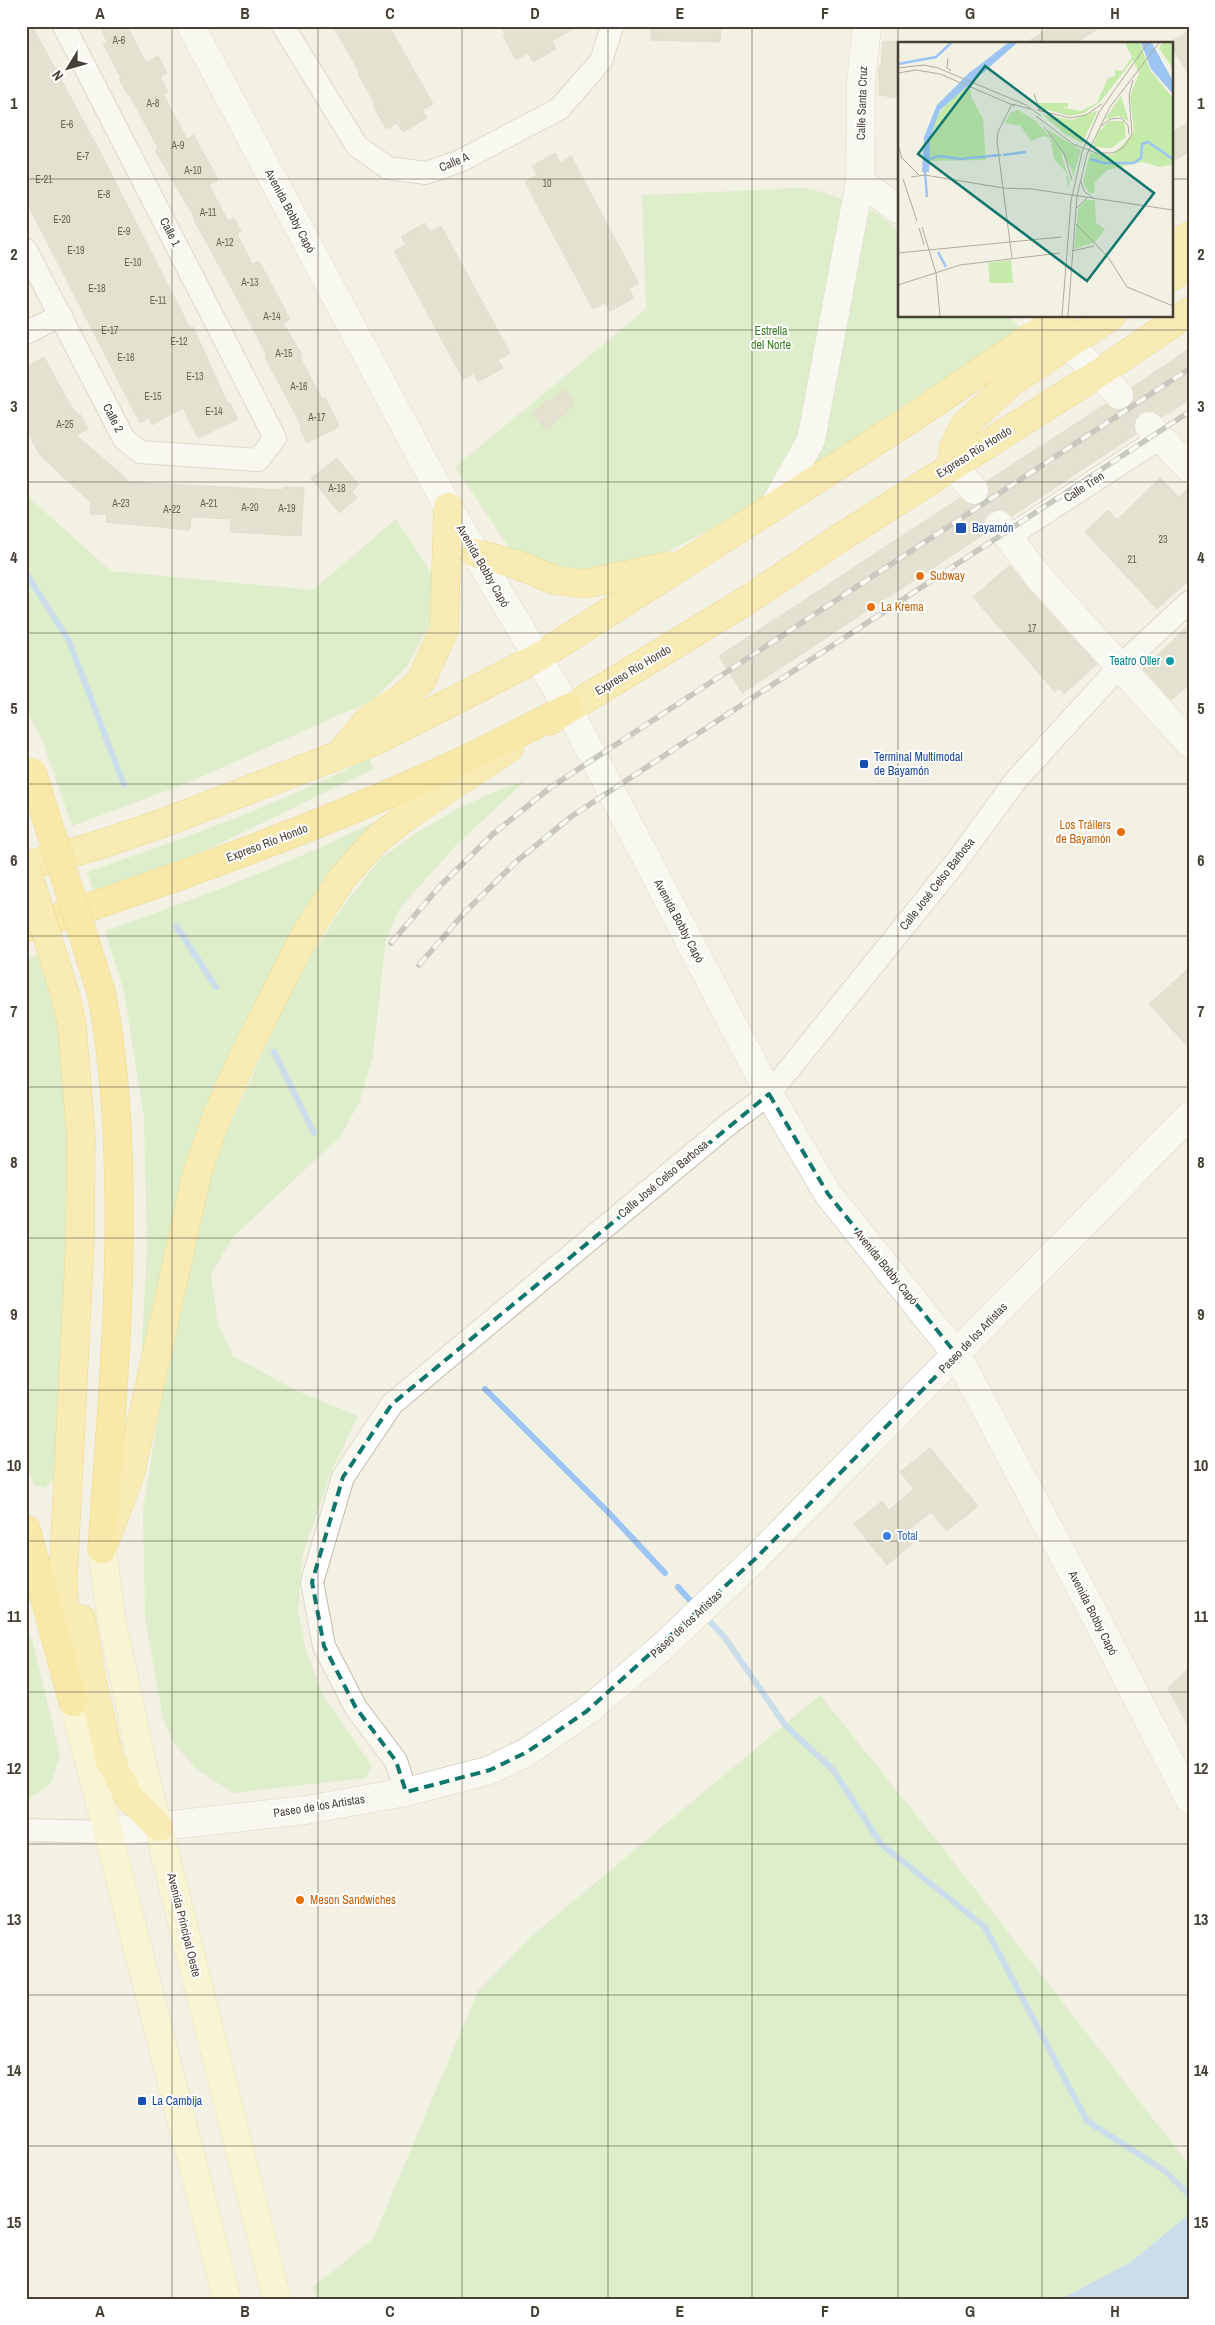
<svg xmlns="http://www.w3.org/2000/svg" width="1215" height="2325" font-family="'Archivo Narrow',sans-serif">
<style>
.green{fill:#c5eaaa}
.water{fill:#9cc5f4}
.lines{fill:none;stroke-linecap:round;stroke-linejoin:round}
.stream{stroke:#9cc5f4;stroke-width:6}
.building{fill:#d5ceb9;stroke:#d1c7ac}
.tertiary-tunnel{stroke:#d0cec1;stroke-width:28;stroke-dasharray:28 14;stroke-linecap:butt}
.minor-casing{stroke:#c2bda9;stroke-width:24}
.tertiary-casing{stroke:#c2bda9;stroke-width:29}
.secondary-casing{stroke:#d6cd91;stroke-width:29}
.trunk-casing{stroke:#e6ba2b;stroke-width:29}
.motorway-casing{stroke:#e6ba2b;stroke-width:29}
.minor{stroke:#fff;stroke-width:22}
.tertiary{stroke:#fff;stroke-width:28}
.secondary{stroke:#fff8c2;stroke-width:28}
.trunk{stroke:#ffe77a;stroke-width:28}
.motorway{stroke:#ffe063;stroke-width:28}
.rail-casing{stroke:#959595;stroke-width:5.5}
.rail{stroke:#fff;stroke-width:4;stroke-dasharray:11;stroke-linecap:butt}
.trunk-bridge-casing{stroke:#e6ba2b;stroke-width:29;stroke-linecap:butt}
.motorway-bridge-casing{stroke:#e6ba2b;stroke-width:29;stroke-linecap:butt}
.trunk-bridge{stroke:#ffe77a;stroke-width:28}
.motorway-bridge{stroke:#ffe063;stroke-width:28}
.marked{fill:none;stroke:#0f766e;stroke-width:4;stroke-dasharray:10 6;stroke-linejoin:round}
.grid{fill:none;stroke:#464134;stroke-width:1;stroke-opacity:0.55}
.transit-dot{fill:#1a4fb4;stroke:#fff;stroke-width:2}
.food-dot{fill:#e8710a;stroke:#fff;stroke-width:2}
.culture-dot{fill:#0f9aa8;stroke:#fff;stroke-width:2}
.shop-dot{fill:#3f7fe0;stroke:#fff;stroke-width:2}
.labels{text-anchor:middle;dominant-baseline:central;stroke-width:4;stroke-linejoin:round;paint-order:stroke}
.number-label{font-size:10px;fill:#6a6455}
.street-label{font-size:12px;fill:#464134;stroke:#fff}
.park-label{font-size:12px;fill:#397b24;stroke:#fff}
.transit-label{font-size:12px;fill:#164399;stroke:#fff;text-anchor:start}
.food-label{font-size:12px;fill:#c56008;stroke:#fff;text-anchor:start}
.culture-label{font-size:12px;fill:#0d838f;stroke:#fff;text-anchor:end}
.shop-label{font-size:12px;fill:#366cbe;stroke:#fff;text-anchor:start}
.inset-river{fill:none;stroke:#9cc5f4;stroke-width:2.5}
.inset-road{fill:none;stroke:#aeab9e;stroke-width:1}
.view{fill:#0f766e;fill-opacity:0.15;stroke:#0f766e;stroke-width:2.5}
.inset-edge{fill:none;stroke:#464134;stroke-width:2.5}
.neatline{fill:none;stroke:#464134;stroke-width:2}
.grid-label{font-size:16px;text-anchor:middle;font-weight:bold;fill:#464134}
</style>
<rect width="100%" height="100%" fill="#f3f1e4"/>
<!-- green -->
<path class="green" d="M801,188L823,192L875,212L899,231V316H1007L1021,328L736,516L652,560L571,571L510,549L455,467L646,309L642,195Z
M26,495L111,571L313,590L396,519L432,574L433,618L407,666L373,700L185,784L72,826L43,742L26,710Z
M369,758L373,769L209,849L94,894L87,872C183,839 278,805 369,758Z
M525,781L458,843L400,908L386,939L373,1055L360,1101L340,1137L233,1237L211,1274L218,1325L233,1356L295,1390L358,1416L332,1469L302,1557L298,1611L306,1650L322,1694L372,1766L365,1778L233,1793L198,1770L174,1744L163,1719L145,1617L143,1510L161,1398L197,1216L223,1140L283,1008L314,950L344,905L381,858L419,831L459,808L494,792Z
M393,813L269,989L141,1365L147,1249L144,1118L124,991L105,931C203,896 300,860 393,813Z
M38,955L56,1012L74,1164L60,1470L52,1482L44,1488L34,1485L26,1463V959Z
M26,1635L32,1639L60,1755L51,1784L26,1800Z
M820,1695L949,1856L1189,2165V2214L1131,2262L1061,2299H317L313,2287L373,2239L478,1991L534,1934Z"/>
<!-- water -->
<path class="water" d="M1189,2214V2299H1061L1131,2262Z"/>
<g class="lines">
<!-- stream -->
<path class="stream" d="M26,573L69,641L124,785
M176,926L216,987
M274,1052L314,1133
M485,1389L608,1512L665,1573
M678,1587L696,1607
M705,1616L725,1638L785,1725L833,1770L881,1844L985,1927L1087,2121L1165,2171L1189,2195"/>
</g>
<!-- building -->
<path class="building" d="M26,26H32L99,150L190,328L193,327L228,404L230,403L238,419L198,438L183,408L152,425L149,418L140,423L26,201Z
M100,26H127L146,63L158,56L167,73L160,77L168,92L163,94L187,139L194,135L218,180L209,185L228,221L234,218L241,231L237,234L252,264L259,261L290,319L283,323L302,355L300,357L322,399L325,398L339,425L335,429L307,443L300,428L301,427L299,421L265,357L267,356L239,302L193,218L194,217L155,150L158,148L129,94L128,95L119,79L121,78L103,44L107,42Z
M333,26H389L433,104L422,110L427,118L403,132L397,123L386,129L373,105L375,104L358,74L360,73Z
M501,26H578L552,41L556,49L533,62L528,53L516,60L503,36L506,35Z
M651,26H721L720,42L651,40Z
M1053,26H1102L1074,44H1024Z
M1189,31V74L1169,43Z
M883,41L899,42V98L879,95V66H881Z
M1189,122V152L1171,162V133Z
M555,153L560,163L571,156L639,284L629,289L634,298L610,311L605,303L593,309L525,182L537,175L532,166Z
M425,223L430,232L441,226L510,353L498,360L503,368L478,382L474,373L463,379L394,251L406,245L401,237Z
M1189,349V400L1162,417L1153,411H1145L1139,414L1134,422L1136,434L1012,516L1005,510H997L990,512L984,519V527L986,533L742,693L719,656L960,498L969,505H978L984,502L989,495V487L987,481L1106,404L1115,410H1122L1129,407L1134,399L1132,387Z
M44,357L73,410L74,409L78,415L80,414L88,429L76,435L126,478V482L283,490V487L304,488L301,536L230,532L231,519L191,517L190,530L106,522L107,514H90L91,503L40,455L26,429V367Z
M565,389L574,403L564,415L546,430L532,413Z
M337,458L359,485L352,491L357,498L339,513L311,478Z
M1160,478L1179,497L1189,488V580L1157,609L1085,532L1108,510L1117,520Z
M1010,565L1026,586L1097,664L1064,694L1059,688L1055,692L973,597Z
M1189,625V685L1171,700L1143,669Z
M1189,968V1048L1149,1004Z
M930,1448L978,1506L947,1531L931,1512L907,1531L915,1541L887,1565L854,1524L882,1501L889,1510L914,1489L900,1472Z
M1189,1668V1728L1168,1688Z"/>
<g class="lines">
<!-- tertiary-tunnel -->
<path class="tertiary-tunnel" d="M1119,395L1149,426
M974,490L999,525"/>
<!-- minor casing -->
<g class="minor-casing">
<path id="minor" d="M283,26L357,146L388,168L426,173L460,161L559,109L601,61L612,26
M26,250L124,439L140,452L258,460L275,438L64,26
M26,333L61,315
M1008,537L1160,438
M406,1792L396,1761L356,1708L324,1646L312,1582L343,1477L392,1404L730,1123L769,1094L956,862L1016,780L1120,666L1189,602
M26,1830L108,1832"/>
</g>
<!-- tertiary casing -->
<g class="tertiary-casing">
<path id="tertiary" d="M191,26L448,507L568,708L769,1094L828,1194L957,1355L1091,1608L1189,1799
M860,181L899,210
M1036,316L1099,373L1119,395
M1149,426L1189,468
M952,465L974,490
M774,506L811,440L860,181L861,82L867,26
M999,525L1038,576L1189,743
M108,1832L306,1810L406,1792L490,1770L527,1752L587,1711L660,1649L755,1559L1189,1116"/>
</g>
<!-- secondary casing -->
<g class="secondary-casing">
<path id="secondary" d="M102,1549L111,1617L142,1763L277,2299
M73,1702L108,1832L227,2299"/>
</g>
<!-- trunk casing -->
<g class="trunk-casing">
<path id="trunk" d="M1171,247L1189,236
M1171,277L1189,266
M952,465L954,447L965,425L1010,383L1111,316
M475,553L518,565L554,580L584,584L669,566
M549,721L749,599L843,536L1099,373L1189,312
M341,753L370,718L401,699L421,681L444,630L448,507
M26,866L102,844L160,824L375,741L537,658L909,420L1062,316
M66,998L72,1025L81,1136L80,1242L63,1579L67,1655
M105,1541L130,1474L197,1173L217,1116L244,1055L306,933L343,877L377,839L411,813L509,748
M81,1619L93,1686L110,1761L130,1798L159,1827"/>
</g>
<!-- motorway casing -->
<g class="motorway-casing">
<path id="motorway" d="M26,928C168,882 309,831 445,769C486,750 527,729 568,708
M101,992C112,1045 116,1098 118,1153C123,1285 111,1417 102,1549
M26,1529L73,1702"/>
</g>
<!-- minor -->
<use href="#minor" class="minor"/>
<!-- tertiary -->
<use href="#tertiary" class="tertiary"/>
<!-- secondary -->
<use href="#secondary" class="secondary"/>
<!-- trunk -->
<use href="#trunk" class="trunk"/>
<!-- motorway -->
<use href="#motorway" class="motorway"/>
<!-- rail casing -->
<g class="rail-casing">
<path id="rail" d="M391,943L440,886L493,834L551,787L1189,369
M419,965L466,911L517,861L572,816L1189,412"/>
</g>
<!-- rail -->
<use href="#rail" class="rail"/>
<!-- trunk-bridge casing -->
<g class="trunk-bridge-casing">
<path id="trunk-bridge" d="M26,867L66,998"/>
</g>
<!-- motorway-bridge casing -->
<g class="motorway-bridge-casing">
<path id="motorway-bridge" d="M32,772L101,992"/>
</g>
<!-- trunk-bridge -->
<use href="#trunk-bridge" class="trunk-bridge"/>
<!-- motorway-bridge -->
<use href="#motorway-bridge" class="motorway-bridge"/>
</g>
<!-- marked area -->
<path d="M0 0H1215V2325H0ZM769,1094L828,1194L957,1355L755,1559L587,1711L527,1752L490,1770L406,1792L396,1761L356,1708L324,1646L312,1582L343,1477L392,1404Z" fill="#f3f1e4" fill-opacity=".55" fill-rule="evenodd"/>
<path class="marked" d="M769,1094L828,1194L957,1355L755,1559L587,1711L527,1752L490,1770L406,1792L396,1761L356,1708L324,1646L312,1582L343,1477L392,1404Z"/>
<!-- grid -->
<path class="grid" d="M172,26V2299M318,26V2299M462,26V2299M608,26V2299M752,26V2299M898,26V2299M1042,26V44M26,179H899M1171,179H1189M1042,316V2299M26,330H1189M26,482H1189M26,633H1189M26,784H1189M26,936H1189M26,1087H1189M26,1238H1189M26,1390H1189M26,1541H1189M26,1692H1189M26,1844H1189M26,1995H1189M26,2146H1189"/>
<!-- markers -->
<g class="transit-dot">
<rect x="955" y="522" width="12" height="12" rx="2.5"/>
<rect x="859" y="759" width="10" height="10" rx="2.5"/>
<rect x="137" y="2096" width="10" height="10" rx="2.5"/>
</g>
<g class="food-dot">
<circle cx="920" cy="576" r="5"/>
<circle cx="871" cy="607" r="5"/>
<circle cx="1121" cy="832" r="5"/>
<circle cx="300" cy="1900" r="5"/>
</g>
<circle class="culture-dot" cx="1170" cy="661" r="5"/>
<circle class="shop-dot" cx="887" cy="1536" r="5"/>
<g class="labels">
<!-- number labels -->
<g class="number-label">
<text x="119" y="40">A-6</text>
<text x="153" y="103">A-8</text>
<text x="67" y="124">E-6</text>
<text x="178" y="145">A-9</text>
<text x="83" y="156">E-7</text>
<text x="193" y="170">A-10</text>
<text x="44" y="179">E-21</text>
<text x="547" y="183">10</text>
<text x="104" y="194">E-8</text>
<text x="208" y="212">A-11</text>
<text x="62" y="219">E-20</text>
<text x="124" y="231">E-9</text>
<text x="225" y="242">A-12</text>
<text x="76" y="250">E-19</text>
<text x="133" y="262">E-10</text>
<text x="250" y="282">A-13</text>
<text x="97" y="288">E-18</text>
<text x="158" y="300">E-11</text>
<text x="272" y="316">A-14</text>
<text x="110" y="330">E-17</text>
<text x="179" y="341">E-12</text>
<text x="284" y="353">A-15</text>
<text x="126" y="357">E-16</text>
<text x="195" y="376">E-13</text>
<text x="299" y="386">A-16</text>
<text x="153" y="396">E-15</text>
<text x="214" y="411">E-14</text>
<text x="317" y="417">A-17</text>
<text x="65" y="424">A-25</text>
<text x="337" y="488">A-18</text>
<text x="121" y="503">A-23</text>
<text x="209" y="503">A-21</text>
<text x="250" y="507">A-20</text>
<text x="287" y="508">A-19</text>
<text x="172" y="509">A-22</text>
<text x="1163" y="539">23</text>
<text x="1132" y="559">21</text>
<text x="1032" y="628">17</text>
</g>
<!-- street labels -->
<g class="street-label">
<text transform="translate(862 103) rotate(-88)">Calle Santa Cruz</text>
<text transform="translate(454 162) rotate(-23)">Calle A</text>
<text transform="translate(290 211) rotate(62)">Avenida Bobby Capó</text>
<text transform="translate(170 232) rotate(63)">Calle 1</text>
<text transform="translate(113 418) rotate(63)">Calle 2</text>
<text transform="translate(974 452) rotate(-32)">Expreso Río Hondo</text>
<text transform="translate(1084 487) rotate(-33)">Calle Tren</text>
<text transform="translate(483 566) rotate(60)">Avenida Bobby Capó</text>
<text transform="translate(633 670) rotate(-31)">Expreso Río Hondo</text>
<text transform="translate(267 843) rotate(-21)">Expreso Río Hondo</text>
<text transform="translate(937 884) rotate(-52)">Calle José Celso Barbosa</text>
<text transform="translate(679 921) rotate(62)">Avenida Bobby Capó</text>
<text transform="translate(663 1179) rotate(-40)">Calle José Celso Barbosa</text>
<text transform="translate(886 1267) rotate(51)">Avenida Bobby Capó</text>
<text transform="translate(973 1338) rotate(-46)">Paseo de los Artistas</text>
<text transform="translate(1093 1613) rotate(63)">Avenida Bobby Capó</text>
<text transform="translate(686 1624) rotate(-43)">Paseo de los Artistas</text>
<text transform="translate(319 1806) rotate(-9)">Paseo de los Artistas</text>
<text transform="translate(184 1925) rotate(76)">Avenida Principal Oeste</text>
</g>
<!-- park labels -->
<g class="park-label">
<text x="771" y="331">Estrella<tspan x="771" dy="14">del Norte</tspan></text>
</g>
<!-- transit labels -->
<g class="transit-label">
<text x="972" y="528">Bayamón</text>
<text x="874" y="757">Terminal Multimodal<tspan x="874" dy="14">de Bayamón</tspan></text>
<text x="152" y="2101">La Cambija</text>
</g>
<!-- food labels -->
<g class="food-label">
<text x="930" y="576">Subway</text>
<text x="881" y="607">La Krema</text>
<text x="1111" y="825" text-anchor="end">Los Tráilers<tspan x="1111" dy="14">de Bayamón</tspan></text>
<text x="310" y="1900">Meson Sandwiches</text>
</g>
<!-- culture labels -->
<g class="culture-label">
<text x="1160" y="661">Teatro Oller</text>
</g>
<!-- shop labels -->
<g class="shop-label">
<text x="897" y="1536">Total</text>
</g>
</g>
<!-- overview -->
<g transform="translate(898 42)">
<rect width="275" height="275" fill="#f3f1e4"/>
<path d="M227,1H242L252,28L275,56V122L262,125L244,120L209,128L196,141L197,151H191L185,140L192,111L215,113L236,90L232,54L241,31L235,18L202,60L186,71L172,74L145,67L139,61H170V65H162L183,69L199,61L210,36L217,34V28L224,29L234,15ZM265,1H275V27L261,6ZM65,46L73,48V55L85,77L88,118L30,119L32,96L39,75L48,61ZM223,54L231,80L221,74L207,77ZM120,68L138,79L161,105L172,140L170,146L168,130L156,117L152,96L145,94L133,99L123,84L107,81L113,70ZM200,68L184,101L167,92L145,73L174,78ZM211,79H226L228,95L214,106L194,105L201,89ZM149,87L183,108L175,135L174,128ZM188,158H197L198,181L207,187L197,200L176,207L180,168ZM113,218L115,241H92L90,221Z" fill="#c5eaaa"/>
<path d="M110,1H119L42,68L32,96L31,130H24L26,95L39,63L71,31ZM243,1H254L275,39V52L253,27Z" fill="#9cc5f4"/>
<path class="inset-river" d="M0,22L38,15L53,1M105,113L128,110M31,117L42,114L62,117L103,113M192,117L206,121H236L243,116L244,102L250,100L275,117M27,130L29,155M40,210L48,225"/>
<path class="inset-road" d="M50,16L49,26L53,29M0,26L26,23L40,26L128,63M0,31L18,28L42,32L117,64M136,52L142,69M114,62L132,67M128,63L143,74M139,68L172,76L188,73L204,62M138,74L175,102L198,111H215L226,105L234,92L231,53L235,38M203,84L212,77L223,76L230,83L231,92M146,85L166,111L174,138M0,102L4,117M3,115L21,133M13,135L27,133L105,146L134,147L275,168M5,137L19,179M183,139L186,149L195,156M179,166L190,155M178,182L210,215L229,245L275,264M24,185L38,231L42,274M21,186L26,203M174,209L196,204M0,211L163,195M114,216L99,100L100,90L114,62M0,243L62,223L162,211M164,274L173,159L184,110L201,70L250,1M170,274L179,154L189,112L212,65L261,1"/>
<path class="view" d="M87,24L256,151L189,239L20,112Z"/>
<rect width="275" height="275" class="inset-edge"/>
</g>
<!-- border -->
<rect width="1215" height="2325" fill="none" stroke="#ffffff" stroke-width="55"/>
<!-- north arrow -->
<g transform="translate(68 68) rotate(233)" stroke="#ffffff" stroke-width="4" paint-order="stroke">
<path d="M0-4L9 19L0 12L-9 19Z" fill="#464134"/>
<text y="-8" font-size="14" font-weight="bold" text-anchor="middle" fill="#464134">N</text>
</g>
<rect x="28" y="28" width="1160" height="2270" class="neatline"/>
<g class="grid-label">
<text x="100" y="19">A</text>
<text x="245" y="19">B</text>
<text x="390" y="19">C</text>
<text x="535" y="19">D</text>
<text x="680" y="19">E</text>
<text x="825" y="19">F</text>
<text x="970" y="19">G</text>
<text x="1115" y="19">H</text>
<text x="14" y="109">1</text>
<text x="1201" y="109">1</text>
<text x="14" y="260">2</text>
<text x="1201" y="260">2</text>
<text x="14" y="412">3</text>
<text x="1201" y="412">3</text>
<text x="14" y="563">4</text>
<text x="1201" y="563">4</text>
<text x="14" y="714">5</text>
<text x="1201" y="714">5</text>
<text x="14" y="866">6</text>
<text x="1201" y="866">6</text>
<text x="14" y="1017">7</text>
<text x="1201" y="1017">7</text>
<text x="14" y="1168">8</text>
<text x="1201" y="1168">8</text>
<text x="14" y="1320">9</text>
<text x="1201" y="1320">9</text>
<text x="14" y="1471">10</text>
<text x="1201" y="1471">10</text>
<text x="14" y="1622">11</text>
<text x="1201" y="1622">11</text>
<text x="14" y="1774">12</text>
<text x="1201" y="1774">12</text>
<text x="14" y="1925">13</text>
<text x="1201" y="1925">13</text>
<text x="14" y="2076">14</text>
<text x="1201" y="2076">14</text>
<text x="14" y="2228">15</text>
<text x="1201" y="2228">15</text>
<text x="100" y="2317">A</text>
<text x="245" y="2317">B</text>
<text x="390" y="2317">C</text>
<text x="535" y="2317">D</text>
<text x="680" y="2317">E</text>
<text x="825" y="2317">F</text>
<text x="970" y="2317">G</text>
<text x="1115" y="2317">H</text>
</g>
</svg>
